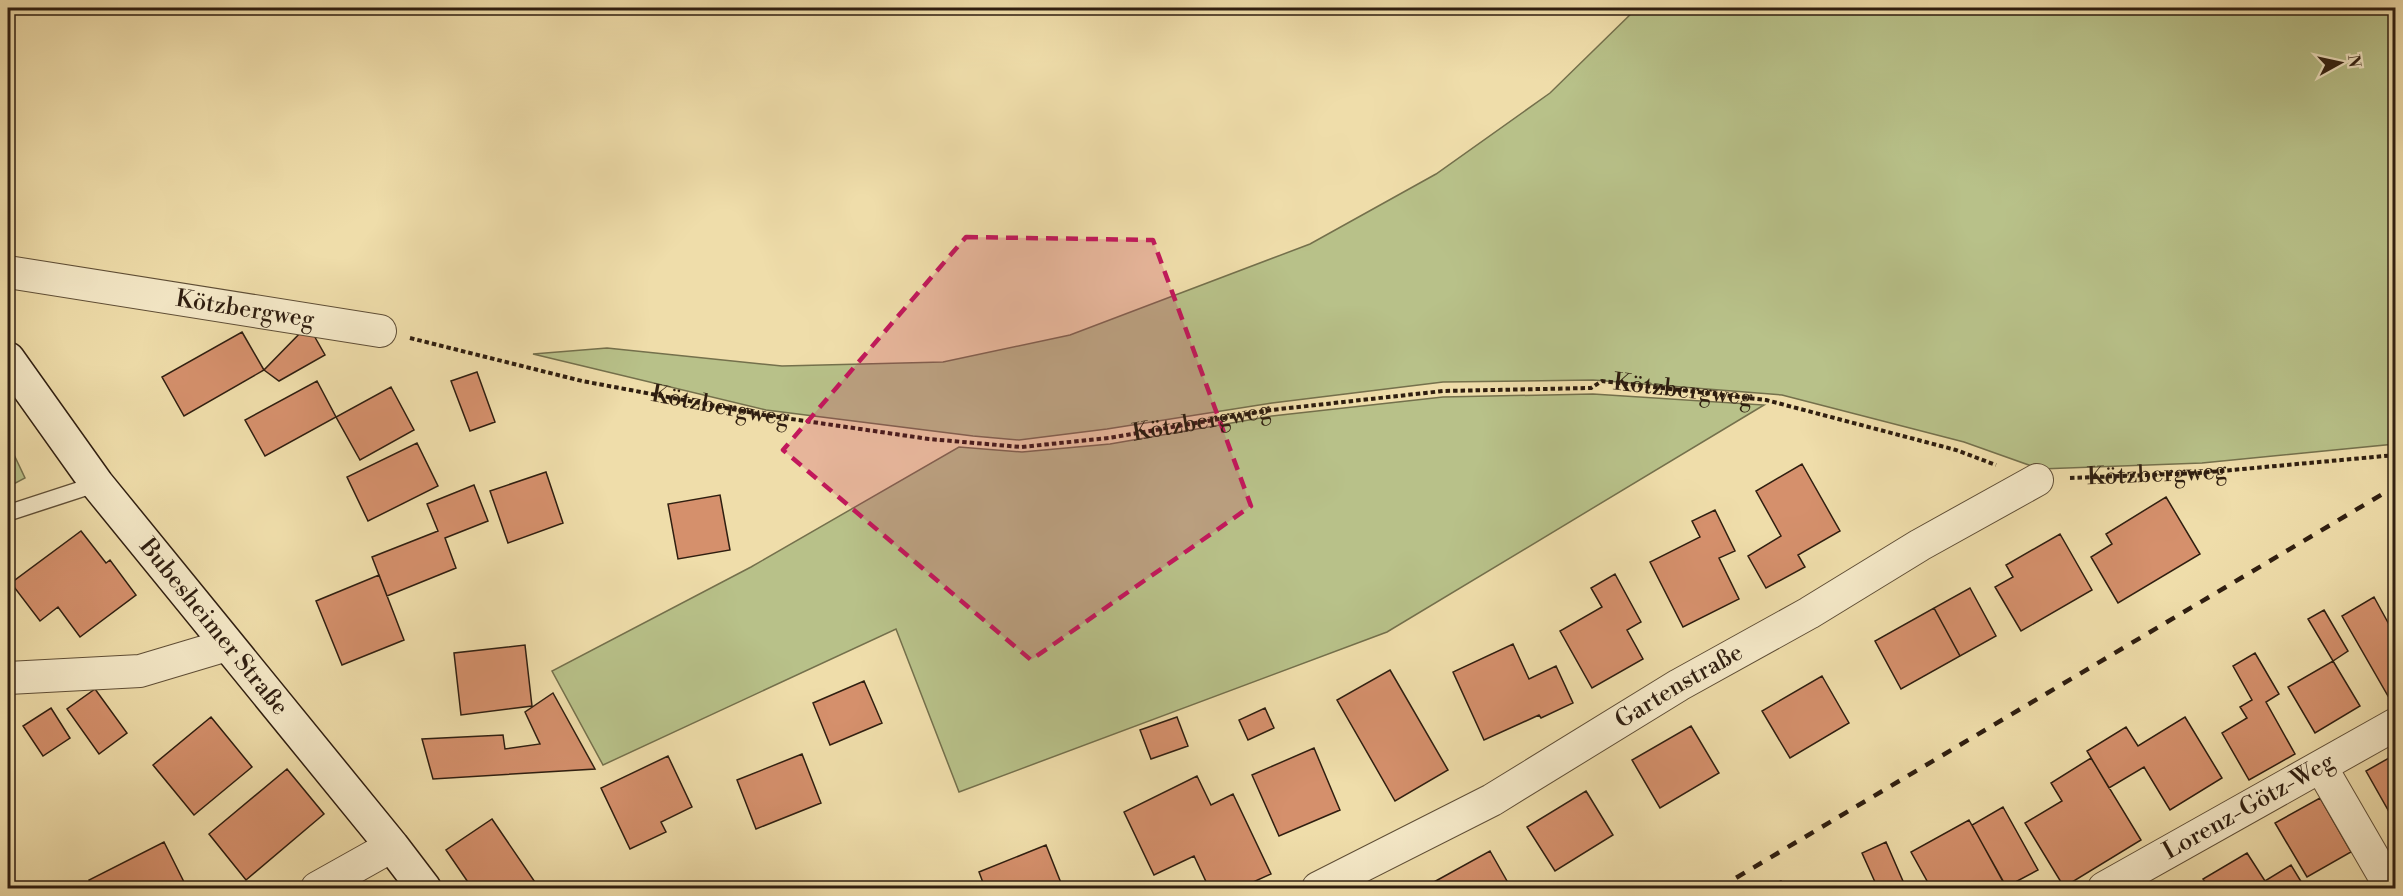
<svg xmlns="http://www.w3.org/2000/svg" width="2403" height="896" font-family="'Libre Bodoni',serif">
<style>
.green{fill:#b8c189;stroke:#74704c;stroke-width:1.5}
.building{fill:#d5906c;stroke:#2f1e10;stroke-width:1.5}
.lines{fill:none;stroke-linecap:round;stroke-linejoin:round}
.lane-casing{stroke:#5f4e36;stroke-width:18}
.street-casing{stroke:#5f4e36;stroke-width:34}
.secondary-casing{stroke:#2f1e10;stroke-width:36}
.path{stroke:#2f1e10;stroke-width:4;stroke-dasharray:4.5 3;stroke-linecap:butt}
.lane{stroke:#f5e9c8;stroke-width:15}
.street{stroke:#f5e9c8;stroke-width:32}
.secondary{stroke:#f5e9c8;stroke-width:33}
.rail{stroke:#2f1e10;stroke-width:4.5;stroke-dasharray:10 10;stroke-linecap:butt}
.marked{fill:#c2185b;fill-opacity:0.2;stroke:#c2185b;stroke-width:4.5;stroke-dasharray:12 8;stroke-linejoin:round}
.labels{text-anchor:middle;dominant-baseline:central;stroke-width:4.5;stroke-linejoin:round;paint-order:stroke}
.street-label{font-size:24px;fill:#2f1e10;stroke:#f5e9c8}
</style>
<rect width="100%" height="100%" fill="#efddaa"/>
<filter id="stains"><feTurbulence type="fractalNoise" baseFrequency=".00333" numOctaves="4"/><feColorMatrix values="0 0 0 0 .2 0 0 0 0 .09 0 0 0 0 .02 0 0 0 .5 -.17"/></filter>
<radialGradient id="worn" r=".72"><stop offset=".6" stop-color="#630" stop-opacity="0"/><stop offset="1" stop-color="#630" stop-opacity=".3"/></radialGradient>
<!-- green -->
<path class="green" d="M1637,8H2395V444L2202,463L2040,469L1964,442L1782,395L1593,380L1443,382L1272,403L1107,429L1019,440L973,436L766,410L533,354L607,348L782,366L943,362L1070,335L1310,244L1436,174L1550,93Z
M1593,394L1764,405L1387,632L959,792L896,629L603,765L552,671L751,567L959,447L1022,452L1110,444L1272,416L1443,397Z
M8,442L25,478L8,487Z"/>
<!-- building -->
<path class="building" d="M308,325L325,355L279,381L264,370Z
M242,332L264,370L184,416L162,377Z
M477,372L495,422L470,431L451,381Z
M317,381L336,417L265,456L245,420Z
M391,387L414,430L360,460L336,417Z
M417,443L438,486L368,521L347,477Z
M1802,464L1840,531L1798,555L1805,567L1766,588L1748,556L1781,536L1756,491Z
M546,472L563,523L508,543L490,491Z
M474,485L488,521L445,538L456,568L387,596L372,557L438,531L427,504Z
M720,495L730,550L678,559L668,504Z
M2166,497L2200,554L2118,603L2091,557L2112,544L2106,534Z
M1715,510L1735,551L1719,558L1739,599L1683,627L1650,562L1700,537L1692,521Z
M81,531L106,563L110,560L136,595L80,637L58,607L40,621L11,583Z
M2060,534L2092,590L2021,631L1995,587L2013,577L2006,565Z
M1615,574L1641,622L1627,630L1643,659L1592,688L1560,631L1602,607L1591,588Z
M379,575L404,640L342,665L316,601Z
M2396,585V600L2389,589Z
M1970,588L1996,636L1960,656L1934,608Z
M2374,597L2391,628L2396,625V692L2388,696L2342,616Z
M1934,608L1960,656L1901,689L1875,641Z
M2324,610L2348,651L2333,661L2308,619Z
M1513,644L1529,679L1556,666L1573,703L1541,718L1539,715L1484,740L1453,672Z
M525,645L532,706L461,715L454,653Z
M2255,653L2279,694L2266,702L2295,754L2249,780L2222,733L2247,718L2240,707L2252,700L2233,666Z
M2333,661L2360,706L2315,733L2288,687Z
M1390,670L1448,770L1395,801L1337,700Z
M1822,676L1849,723L1790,758L1762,711Z
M864,681L882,723L830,745L813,703Z
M95,689L127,733L99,754L67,709Z
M553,693L595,769L433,779L422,739L503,735L505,749L540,744L525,712Z
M51,708L70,738L43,756L23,726Z
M1265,708L1274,728L1248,740L1239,720Z
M211,717L252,767L194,815L153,765Z
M1177,717L1188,746L1151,759L1140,730Z
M2185,717L2222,778L2170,810L2144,767L2109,788L2087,751L2126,727L2138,746Z
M1691,726L1719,773L1660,808L1632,760Z
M1314,748L1340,810L1279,836L1252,775Z
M802,754L821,803L756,829L737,780Z
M2396,754V815L2392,817L2366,771Z
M668,756L692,807L661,822L666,832L630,849L601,788Z
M2091,758L2141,840L2064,887L2025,823L2062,801L2051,783Z
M287,769L324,814L246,880L209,834Z
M1197,776L1211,805L1233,794L1271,874L1240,888H1209L1194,856L1154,875L1124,812Z
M1586,791L1613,835L1555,871L1527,827Z
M2320,798L2351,852L2307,877L2275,823Z
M2003,807L2038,870L2006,887L1972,825Z
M492,819L539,888H472L446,850Z
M1969,820L2007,888H1931L1911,852Z
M164,842L187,888H93L89,880Z
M1886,842L1906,888H1861L1875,882L1862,853Z
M1046,845L1063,888H985L979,872Z
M1490,851L1511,888H1423Z
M2247,853L2265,881L2291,865L2305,888H2209L2203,879Z
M1781,881L1785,888H1766Z"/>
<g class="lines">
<!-- lane casing -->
<g class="lane-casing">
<path id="lane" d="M8,513L97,484"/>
</g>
<!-- street casing -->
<g class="street-casing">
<g id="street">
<path id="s3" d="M8,272L380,331"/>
<path d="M8,678L140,671L227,645"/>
<path d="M2321,767L2391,888"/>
<path d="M317,888L392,846"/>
<path id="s4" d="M1318,888L1492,800L1679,685L1809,613L1920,545L2037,480"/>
<path id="s5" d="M2104,888L2396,724"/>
</g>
</g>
<!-- secondary casing -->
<g class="secondary-casing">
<g id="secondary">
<path id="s6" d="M8,359L97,484L392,846L424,888"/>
</g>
</g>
<!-- path -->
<g class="path">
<path id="s1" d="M410,338L582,381L764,415L929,439L1021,447L1109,438L1271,410L1443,391L1591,388L1602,381L1766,400L1956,450L1996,465"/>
<path id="s2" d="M2070,478L2199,473L2396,455"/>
</g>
<!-- lane -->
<use href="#lane" class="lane"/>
<!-- street -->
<use href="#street" class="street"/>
<!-- secondary -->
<use href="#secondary" class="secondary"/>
<!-- rail -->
<path class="rail" d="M1719,888L2396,486"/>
</g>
<!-- marked area -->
<path class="marked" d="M966,237L1153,240L1251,506L1031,660L783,450Z"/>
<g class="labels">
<!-- street labels -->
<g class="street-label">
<text stroke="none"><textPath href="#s3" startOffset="240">Kötzbergweg</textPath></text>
<text stroke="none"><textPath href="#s1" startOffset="1290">Kötzbergweg</textPath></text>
<text stroke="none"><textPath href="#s1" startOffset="318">Kötzbergweg</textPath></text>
<text stroke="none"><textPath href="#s1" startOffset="804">Kötzbergweg</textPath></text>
<text stroke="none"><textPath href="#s2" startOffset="87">Kötzbergweg</textPath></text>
<text stroke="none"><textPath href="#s6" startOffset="338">Bubesheimer Straße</textPath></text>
<text stroke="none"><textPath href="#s4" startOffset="414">Gartenstraße</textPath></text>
<text stroke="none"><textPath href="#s5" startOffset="166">Lorenz-Götz-Weg</textPath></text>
</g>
</g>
<!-- margin -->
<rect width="2403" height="896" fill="none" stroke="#efddaa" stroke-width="30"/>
<rect x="9" y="9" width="2385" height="878" fill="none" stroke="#2f1e10" stroke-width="3"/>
<rect x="15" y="15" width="2373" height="866" fill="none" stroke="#2f1e10" stroke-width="1.5"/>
<!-- north arrow -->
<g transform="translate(2340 63) rotate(82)" stroke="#f5e9c8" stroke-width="4.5" paint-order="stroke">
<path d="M0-4.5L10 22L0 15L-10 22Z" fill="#2f1e10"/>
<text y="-9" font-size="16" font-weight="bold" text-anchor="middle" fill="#2f1e10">N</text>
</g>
<rect width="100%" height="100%" filter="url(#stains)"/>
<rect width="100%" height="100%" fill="url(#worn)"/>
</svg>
